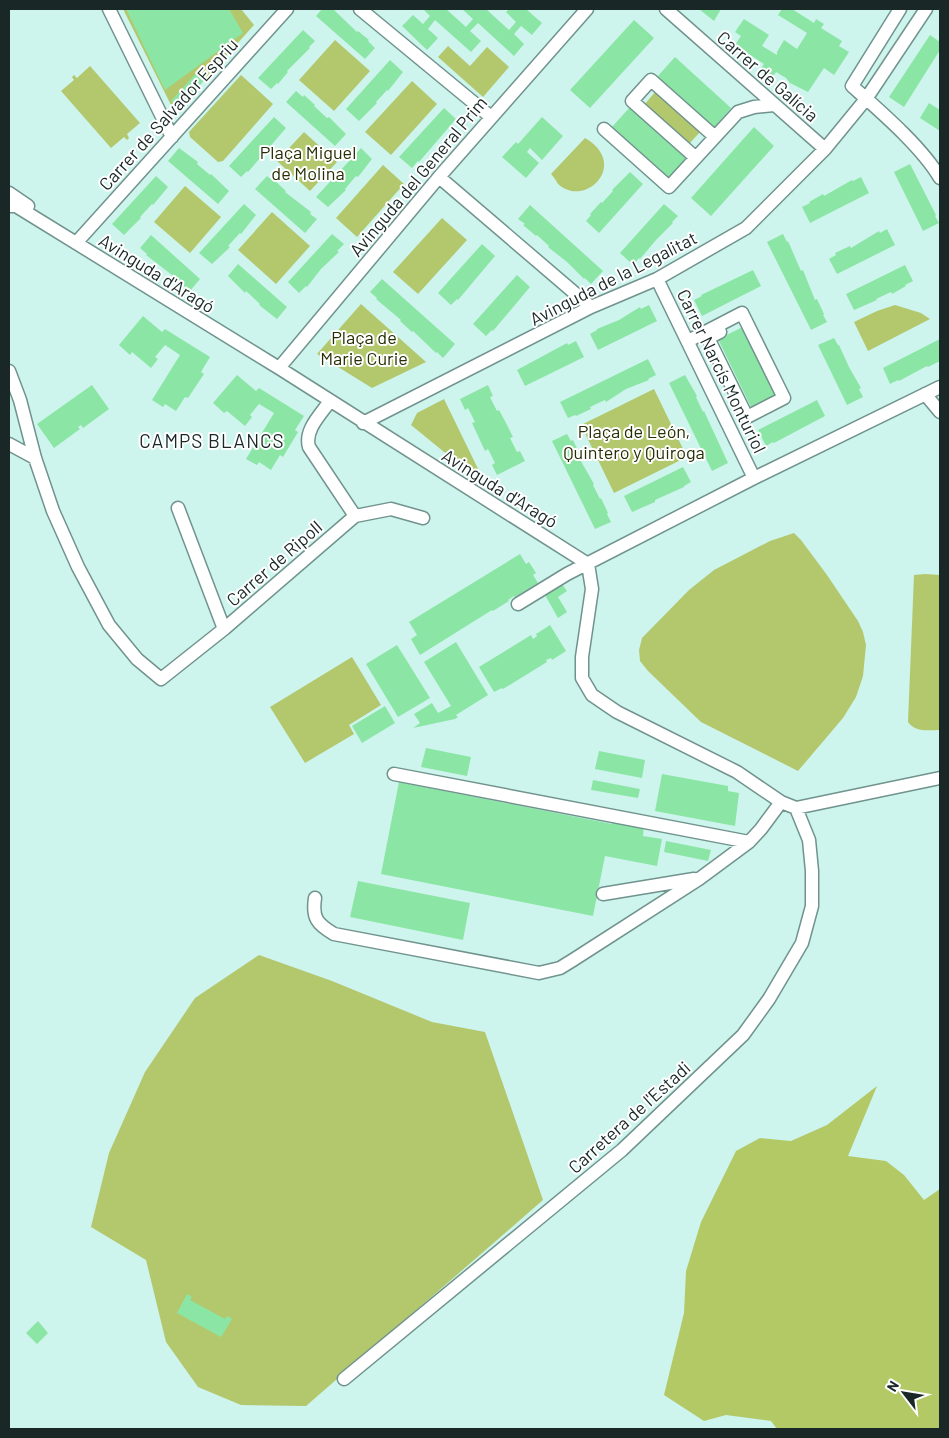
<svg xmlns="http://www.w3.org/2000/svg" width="949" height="1438" font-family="Barlow,sans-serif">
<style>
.green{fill:#b3c86d}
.forest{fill:#b3c966}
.building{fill:#8be6a5}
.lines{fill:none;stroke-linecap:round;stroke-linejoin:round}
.minor-casing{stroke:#70938d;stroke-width:15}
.minor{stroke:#fff;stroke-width:12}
.labels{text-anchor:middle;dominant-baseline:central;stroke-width:4;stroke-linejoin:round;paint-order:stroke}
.street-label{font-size:18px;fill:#192826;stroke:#fff}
.park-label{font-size:18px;fill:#262e04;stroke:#fff}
.neighbourhood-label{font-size:19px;letter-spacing:1px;fill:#192826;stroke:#fff}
</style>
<rect width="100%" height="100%" fill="#cef4ee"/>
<!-- green -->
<path class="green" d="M123,9H241L254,25L177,110L173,109Z
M335,40L370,71L334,111L299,80Z
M448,46L470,66L487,47L509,67L483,97L438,57Z
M90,66L140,123L127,134L129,138L127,140L124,137L111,148L61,91L74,80L72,77L74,75L77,78Z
M241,75L273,104L223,161L218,162L190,137L189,132Z
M412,81L437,104L391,155L365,132Z
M655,92L700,132L689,144L645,104Z
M304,132L337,162L310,191L277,161Z
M585,138C630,164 585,209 558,184C556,181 554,177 551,174Z
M383,165L404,184L357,237L336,218Z
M185,186L221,217L190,253L154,222Z
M272,212L310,246L276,284L238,250Z
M442,218L467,240L418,294L393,272Z
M361,304L426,362L372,388L317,354Z
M895,305L921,313L930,319L868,351L854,322L877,311Z
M654,389L687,457L614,493L581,425Z
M444,399L482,477L449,456L411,425L417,413Z
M794,533L801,540L827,575L858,621L863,632L866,645L863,676L856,697L843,718L798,771L701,722L648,671L640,661L639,650L642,638L689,590L714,570L770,541Z
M925,574L940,575V730C928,730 916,733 908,722L914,575Z
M352,657L381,705L349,725L354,734L305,763L270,707Z
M259,955L332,981L432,1022L485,1032L543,1200L306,1406L241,1405L198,1387L166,1342L146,1260L91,1227L109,1153L145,1072L195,998Z"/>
<!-- forest -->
<path class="forest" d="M877,1086L848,1156L886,1161L904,1175L924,1200L940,1189V1429H777L771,1421L726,1415L704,1421L664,1395L684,1313L686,1271L701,1222L736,1151L760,1138L791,1141L827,1125Z"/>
<!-- building -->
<path class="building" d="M126,9H229L243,33L165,90Z
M322,9L334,10L357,32L358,31L369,40L368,41L375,48L365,59L316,16Z
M423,9H446L466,27L473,19L462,9H486L509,30L516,22L506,12L509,9H526L542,23L532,35L521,26L514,34L524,44L514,56L478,23L470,31L481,41L471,52L435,20L428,29L438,38L427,50L402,26L413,15L423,24L430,16Z
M699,9H721L714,21Z
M782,9H792L814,23L816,19L824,24L821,28L842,41L839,46L849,52L834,75L824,68L808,92L790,83L786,78L776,72L771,79L759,71L764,64L735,45L741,36L735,32L744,19L769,35L762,46L777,55V52L784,40L797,49L807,33L778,15Z
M634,20L654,38L590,108L570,90Z
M303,30L315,41L309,47L310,48L287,71L288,72L278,84L277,83L271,89L258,78Z
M930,35L940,42V50L904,107L889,97Z
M675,57L731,108L714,128L657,77Z
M390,60L403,72L388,91L387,90L376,102L377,103L359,121L346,109Z
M198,71L206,78L179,109L171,101Z
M296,91L303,97L304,95L315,105L314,106L327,118L329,117L346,134L335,146L286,102Z
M929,103L940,110V131L920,118Z
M630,107L687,158L669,178L612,127Z
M444,108L456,119L419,162L418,161L412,168L399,157Z
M274,117L286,128L248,172L247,171L241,177L229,166Z
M542,117L563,136L542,160L530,148L527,152L539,163L526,178L502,157L516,142L518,144Z
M754,127L774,146L711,216L691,198Z
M179,148L198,162L197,164L210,175L211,174L229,191L218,204L168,161Z
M361,148L372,159L358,177L356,176L345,189L346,190L328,207L316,197Z
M910,164L936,215L935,216L939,223L923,231L894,172Z
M630,172L643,184L599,233L586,221L591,215L590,214L601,202L602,203L613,191L612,190Z
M156,176L168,187L153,205L152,204L140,217L141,218L124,235L112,224Z
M267,176L273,181L274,180L286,191L285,192L311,212L310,214L317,219L305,233L255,189Z
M861,177L869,193L810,223L802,207L810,203L809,202L823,194L824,196L852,180L853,181Z
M244,204L256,215L241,234L240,233L228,246L230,247L227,250L212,264L199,253Z
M664,204L678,216L672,222L673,223L656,240L640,259L639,258L633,265L620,253Z
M530,205L603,271L591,284L585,278L584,279L567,262L548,247L549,246L537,235L536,236L523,225L525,224L518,219Z
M887,229L895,245L837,274L829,259L836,255L835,253L850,246L851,248L879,231L880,233Z
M332,234L344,244L337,251L339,252L321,269L307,287L306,286L299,293L288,282Z
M783,234L787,242L788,241L801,271L803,270L815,300L817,299L824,314L823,315L827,322L811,330L767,242Z
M151,235L200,279L190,291L182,285L181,286L171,276L172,275L146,255L147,254L140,248Z
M482,244L495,256L458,300L457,299L451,305L438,293Z
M238,264L287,307L277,319L259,305L260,304L246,291L245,293L228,276Z
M905,265L913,281L905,285L906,286L892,294L891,292L876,299L877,300L854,310L846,294Z
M753,270L761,286L702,316L694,300L702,296L701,295Z
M517,275L530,287L493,331L492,330L486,336L473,324Z
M382,279L455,344L443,358L437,352L436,353L413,331L412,332L400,321L401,320L376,299L377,298L370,292Z
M649,305L657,321L598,350L590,334L597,330V329L619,320L640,307L641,309Z
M143,316L162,332L165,329L210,357L201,372L204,374L188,398L185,397L176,411L165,404L163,407L152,400L180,355L165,345L155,357L158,359L151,368L132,352L130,355L119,345Z
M743,327L776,395L751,407L718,339Z
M834,338L838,345H839L849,367L861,388L859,389L863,397L847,405L818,345Z
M940,339V361L928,367L927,366L899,381L898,380L890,384L883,368Z
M576,341L584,357L525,386L517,370L567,343L568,345Z
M648,359L656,375L648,379L649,380L626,389L606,402L605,400L590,407L591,409L576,416L575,415L568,418L560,402Z
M237,375L256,391L259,388L304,416L295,430L298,432L283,457L280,455L271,470L259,462L257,465L246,459L274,413L259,404L250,415L252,417L245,426L227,411L224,413L213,403Z
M685,375L697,396L696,397L703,412L704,411L728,463L712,471L669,383Z
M92,385L109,409L83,428L81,425L78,427L80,429L54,448L37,424Z
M488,385L493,396L490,397L497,411L499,410L506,423L513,437L510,438L517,452L520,451L525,461L497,475L492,465L495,463L488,449L485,451L472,423L475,422L468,408L465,410L460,399Z
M817,400L825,416L774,443L773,442L766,446L758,430Z
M567,434L571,441L573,440L580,455L578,456L594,484L593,485L600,499L601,498L608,513L607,514L611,522L595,529L552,441Z
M683,467L691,482L684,486V487L655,500V502L632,512L624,496Z
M520,554L526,564L529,562L536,573L533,575L538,583L515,597L514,596L508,600L509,601L493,611L492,610L420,655L411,639L417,635L409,622Z
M562,584L567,591L558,597L567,612L558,618L545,595Z
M550,625L566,651L552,660L551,658L546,660L547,662L503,689L502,688L494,692L479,667L531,635L533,639L537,636L536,634Z
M456,642L488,695L456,715L458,717L455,719L413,728L420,723L414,714L432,703L438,713L451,706L424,662Z
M397,645L430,698L398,717L366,664Z
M385,706L395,723L362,743L352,726Z
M426,748L471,757L467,776L421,767Z
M599,751L645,760L642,778L595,769Z
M662,774L728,786V791L739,793L735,826L655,811Z
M593,780L640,789L638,798L591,790Z
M399,782L612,824L613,819L644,825L643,836L662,839L657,866L605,856L593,916L381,874Z
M666,841L711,850L708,861L664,852Z
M358,881L470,903L463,940L350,917Z
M187,1294L192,1297L190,1300L225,1319L227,1316L232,1319L221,1337L177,1313Z
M38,1321L48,1333L37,1344L26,1333Z"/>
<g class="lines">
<!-- minor casing -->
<g class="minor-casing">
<path id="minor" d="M109,9L172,137
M360,9L491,117
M666,9L825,149
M900,9L852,86C880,111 922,147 940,178
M604,129L669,187L738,112L754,107L774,105
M695,157L632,101L651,80L714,136
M439,177L591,307
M9,193L28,206
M10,206H16L279,368L588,564
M76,243L287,9
M657,279L754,478
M688,341L742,313L784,398L747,417L708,338L720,332L717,326
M279,368L439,177L587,9
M9,371L20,400L35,458L53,511L78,567L109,625L137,659L161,679L224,629L355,516L391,509L423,518
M925,394L940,412
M330,401C321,414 304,430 309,447L355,516
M363,423L591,307L657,279L746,228L825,149L866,99L926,9
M9,444L35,458
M178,508L224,629
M588,564L592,589L582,657V678L592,695L617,712L737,772L781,802L796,808L940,778
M518,604L567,574L754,478L940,387
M394,774L749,842
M603,894L694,879
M315,898C312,918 317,924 334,934L539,973L560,968L573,960L699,879L749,842L761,829L781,802
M344,1379L622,1150L743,1035L769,999L802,943L812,906V871L809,840L796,808"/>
</g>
<!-- minor -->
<use href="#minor" class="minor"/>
</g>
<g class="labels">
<!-- street labels -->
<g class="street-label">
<text transform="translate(768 76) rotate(41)">Carrer de Galícia</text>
<text transform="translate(168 114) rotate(-48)">Carrer de Salvador Espriu</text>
<text transform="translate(418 176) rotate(-50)">Avinguda del General Prim</text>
<text transform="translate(157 273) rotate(32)">Avinguda d'Aragó</text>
<text transform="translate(613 278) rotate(-27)">Avinguda de la Legalitat</text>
<text transform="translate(722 371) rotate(64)">Carrer Narcís Monturiol</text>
<text transform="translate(500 488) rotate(32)">Avinguda d'Aragó</text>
<text transform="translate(274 563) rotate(-41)">Carrer de Ripoll</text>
<text transform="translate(629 1117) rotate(-42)">Carretera de l'Estadi</text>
</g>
<!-- park labels -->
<g class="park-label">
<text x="308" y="152">Plaça Miguel<tspan x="308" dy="21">de Molina</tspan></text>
<text x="364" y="337">Plaça de<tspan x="364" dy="21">Marie Curie</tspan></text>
<text x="634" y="431">Plaça de León,<tspan x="634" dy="21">Quintero y Quiroga</tspan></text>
</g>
<!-- neighbourhood labels -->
<g class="neighbourhood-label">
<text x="212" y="440">CAMPS BLANCS</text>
</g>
</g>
<!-- border -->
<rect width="949" height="1438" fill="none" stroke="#192826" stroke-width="20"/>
<!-- north arrow -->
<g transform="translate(904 1393) rotate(301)" stroke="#ffffff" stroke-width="4" paint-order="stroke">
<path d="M0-4L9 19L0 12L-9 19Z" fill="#192826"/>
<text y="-8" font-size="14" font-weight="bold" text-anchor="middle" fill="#192826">N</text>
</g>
</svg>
